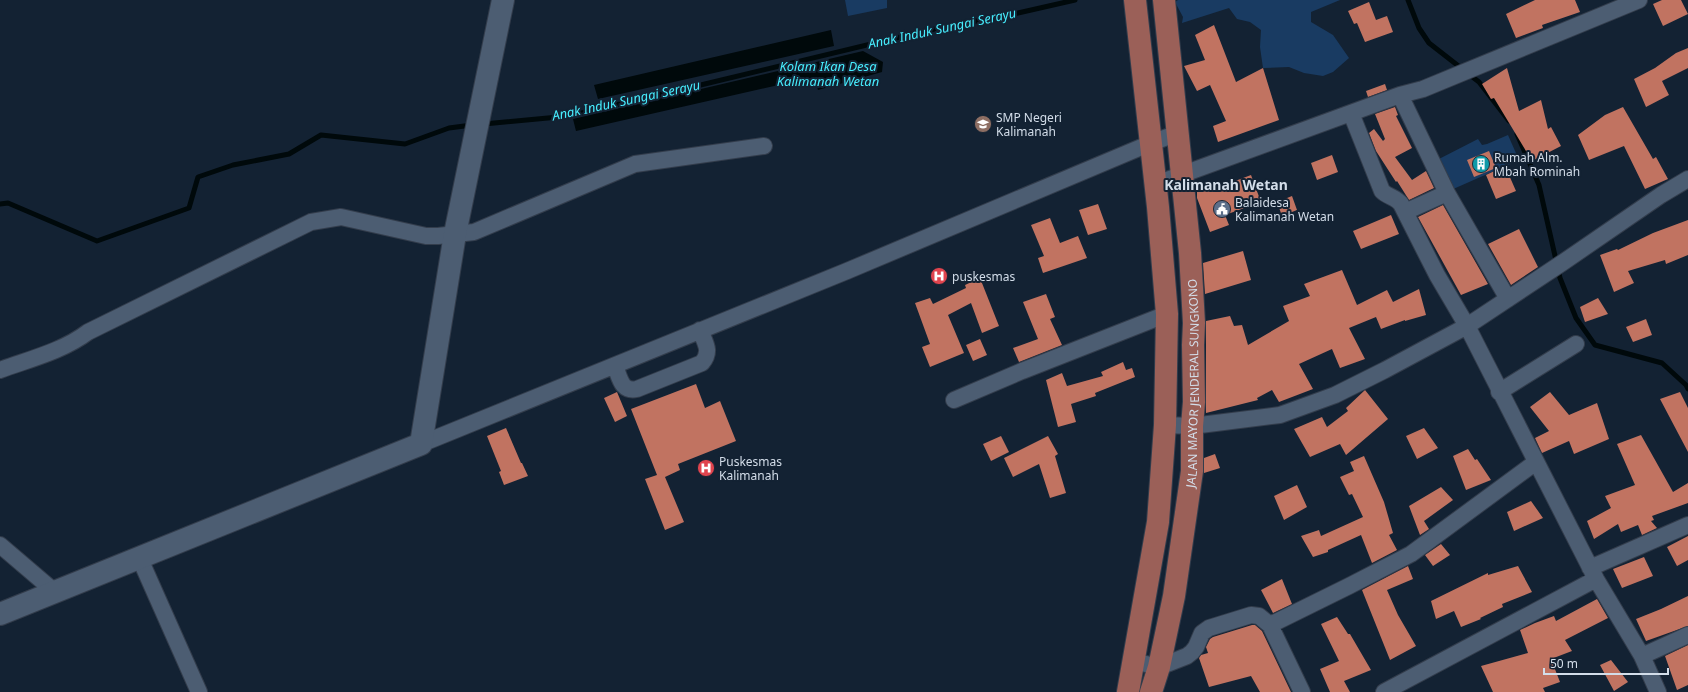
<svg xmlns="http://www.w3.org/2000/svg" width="1688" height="692" font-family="'Noto Sans',sans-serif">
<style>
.green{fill:#193b62}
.water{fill:#00090b}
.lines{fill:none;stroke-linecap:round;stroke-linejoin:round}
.stream{stroke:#00090b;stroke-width:5}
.building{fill:#c17361}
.street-casing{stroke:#333d4c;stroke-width:18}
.secondary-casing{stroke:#333d4c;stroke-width:24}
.primary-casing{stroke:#333d4c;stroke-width:24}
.street{stroke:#4c5d72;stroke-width:16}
.secondary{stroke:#4c5d72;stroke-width:22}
.primary{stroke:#9b6058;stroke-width:22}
.labels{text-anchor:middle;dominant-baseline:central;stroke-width:4;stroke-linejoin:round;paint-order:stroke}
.poi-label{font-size:12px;fill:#d3dde9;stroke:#132233;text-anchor:start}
.street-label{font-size:12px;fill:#d3dde9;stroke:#132233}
.water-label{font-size:13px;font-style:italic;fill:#47edfe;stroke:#132233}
.quarter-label{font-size:14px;font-weight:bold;fill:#d3dde9;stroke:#132233}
</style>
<rect width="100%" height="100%" fill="#132233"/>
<!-- green -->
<path class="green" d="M845,0H887V8L848,16Z
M1178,0H1340L1311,12V22L1333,35L1349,58L1333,72L1323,76L1304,73L1289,67L1263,68L1260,47L1261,30L1250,22L1237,19L1229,8L1182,23L1183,17L1175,2Z
M1508,135L1519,160L1451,190L1437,160L1478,139L1482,145L1487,144Z"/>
<!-- water -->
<path class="water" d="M831,30L834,46L598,99L594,85Z
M863,51L883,62L882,72L818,90L814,77L576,131L573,119Z"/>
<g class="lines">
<!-- stream -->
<path class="stream" d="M1408,0L1419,28L1429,43L1479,82L1509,121
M484,124L569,116L684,89L925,31L1018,13L1075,0
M1517,134L1539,185L1560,278L1576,318L1595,345L1662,363L1686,385L1688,389
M0,204L8,203L97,241L189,208L198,177L233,165L289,154L321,135L405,144L449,128L472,125"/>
</g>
<!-- building -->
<path class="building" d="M1535,0H1575L1580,12L1542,25L1543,28L1516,38L1506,14Z
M1662,0H1681L1688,14L1663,26L1653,4Z
M1369,2L1376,20L1387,16L1393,32L1365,42L1357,23L1354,24L1348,11Z
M1214,25L1236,82L1263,68L1279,120L1218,142L1213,126L1226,121L1210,85L1197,91L1184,66L1205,60L1195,35Z
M1688,48V68L1662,81L1669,95L1646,107L1634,79L1655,68L1676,53Z
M1507,68L1519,111L1541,100L1548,129L1551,127L1561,146L1532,161L1494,98L1491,99L1482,84Z
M1385,84L1387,90L1368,97L1366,91Z
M1395,107L1398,115L1396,116L1412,148L1395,157L1412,180L1426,171L1434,188L1409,200L1397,181L1396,182L1376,151L1369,133L1374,129L1383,141L1385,139L1375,114Z
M1623,107L1653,159L1656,157L1668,179L1645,189L1624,146L1589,160L1578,135L1605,115Z
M1489,151L1496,168L1474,177L1467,160Z
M1332,155L1338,172L1317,180L1311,163Z
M1505,166L1516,191L1496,199L1486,175Z
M1251,175L1261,202L1225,215L1229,225L1210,232L1197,198V190L1213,184L1214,189Z
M1292,196L1297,210L1282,216L1277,202Z
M1098,204L1107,229L1088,235L1079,210Z
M1443,205L1488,284L1461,295L1418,217Z
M1391,215L1399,234L1361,249L1353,231Z
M1050,218L1060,243L1078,236L1087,258L1043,273L1038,258L1044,256L1031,225Z
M1688,220V255L1666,264L1665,260L1628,271L1634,283L1614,292L1600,255L1617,249L1618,250L1653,233Z
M1519,229L1538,267L1511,285L1488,244Z
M1243,251L1251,280L1205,294L1203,263Z
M1342,270L1357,305L1387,290L1393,302L1419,289L1426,315L1405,321V320L1381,329L1376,317L1349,328L1365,359L1340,368L1332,349L1299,364L1313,389L1279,402L1272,390L1257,398L1258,400L1206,413V321L1230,316L1234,326L1242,325L1248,345L1289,321L1283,306L1310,296L1304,284Z
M980,278L999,326L982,333L971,303L948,315L964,353L930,367L922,347L930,344L915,303L930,298L933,304L966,288L965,285Z
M1046,294L1055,317L1050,319L1062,345L1019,362L1013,348L1038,339L1023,302Z
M1598,298L1608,314L1585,322L1580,307Z
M1646,319L1652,335L1633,342L1626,327Z
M980,339L987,355L973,361L966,345Z
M1123,362L1126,370L1132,368L1135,377L1095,393L1096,396L1071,404L1076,422L1058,427L1046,380L1062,373L1067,386L1103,376L1101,372Z
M696,384L705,408L720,401L736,441L678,464L680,470L665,477L684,522L665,530L645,479L657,475L631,409Z
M1365,390L1388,419L1346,455L1340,444L1310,457L1294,429L1322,417L1327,427L1348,411L1346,408Z
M617,392L627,416L615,422L604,398Z
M1550,392L1569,415L1597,403L1609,439L1574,454L1569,441L1542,453L1535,438L1549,431L1530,407Z
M1680,392L1688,408V452L1660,399Z
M506,428L521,463H522L528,476L504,485L499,472L501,471L487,436Z
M1424,428L1438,448L1417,459L1406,436Z
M1641,435L1673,492L1688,483V503L1652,516L1654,520L1651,521L1657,528L1642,535L1638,525L1621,532L1618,524L1594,539L1587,521L1611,508L1605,496L1635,485L1617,444Z
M1001,436L1009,452L991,461L983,444Z
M1048,436L1058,454L1055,456L1066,493L1050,498L1039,464L1013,477L1004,458Z
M1468,449L1475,460L1477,459L1491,480L1466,490L1453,456Z
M1215,454L1220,468L1204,473V458Z
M1364,456L1384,502L1393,533L1389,535L1397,550L1372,563L1361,535L1328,550V552L1313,557L1301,536L1319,530L1321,536L1363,517L1352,494L1349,495L1340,477L1354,471L1350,462Z
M1297,485L1307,507L1284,520L1274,496Z
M1441,487L1453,500L1424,521L1429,529L1420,535L1409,506Z
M1531,501L1543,518L1514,531L1507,512Z
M1688,536V560L1677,566L1667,547Z
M1441,544L1450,555L1433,566L1425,555Z
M1644,557L1653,576L1622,588L1613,569Z
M1408,566L1413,579L1387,590L1398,615L1416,646L1390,660L1362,590Z
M1518,566L1532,592L1502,604L1503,607L1480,618L1481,619L1461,627L1454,611L1436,619L1431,601L1488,573V575Z
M1282,579L1292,604L1273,613L1261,590Z
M1688,596V626L1646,641L1636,619L1661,609Z
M1597,599L1608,618L1565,640L1572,651L1551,659L1560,682L1543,688L1545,692H1493L1481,666L1528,653L1520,630L1535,623L1554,616L1556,621Z
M1337,617L1348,634H1350L1371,670L1344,681L1350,692H1330L1320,669L1339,661L1321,624Z
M1252,625H1255L1262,631L1291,692H1260L1251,676L1209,687L1199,658L1201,655L1208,653L1206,647L1210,639L1213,637Z
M1688,645V685L1677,690L1665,656Z
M1611,660L1628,682L1614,691L1600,665Z"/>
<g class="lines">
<!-- street casing -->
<g class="street-casing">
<path id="street" d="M1400,95L1447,193L1508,299
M1351,113L1382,191C1388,197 1396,197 1401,204L1437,275L1467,326L1596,579L1642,656L1658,692
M1156,184L1400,95L1423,89L1639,0
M1405,212L1447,193
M615,366C620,378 621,392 637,389L702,363C712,351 705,343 700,330
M0,370C30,359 63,351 88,332L311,222L341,217L426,236H438L474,232L635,164L764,146
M1499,392L1576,344
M954,400L1022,371L1167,314
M1165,425L1192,426L1280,415L1335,395L1385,370L1467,326L1562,263L1661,195L1688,179
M421,444L847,271L1151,143L1178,133
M0,545L55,592
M140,559L199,692
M1590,568L1688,525
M1270,625L1349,586L1411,554L1536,462
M1642,656L1688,635
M1133,661L1159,667L1187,656L1192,652L1196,647L1202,633L1209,628L1251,615L1259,616L1270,625L1302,692
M1384,692L1596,579"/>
</g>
<!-- secondary casing -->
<g class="secondary-casing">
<path id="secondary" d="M0,614L421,444L455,234L503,0"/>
</g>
<!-- primary casing -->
<g class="primary-casing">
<g id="primary">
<path d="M1128,692L1158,522L1165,425L1167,314L1158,207L1135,0"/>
<path id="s1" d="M1151,692L1159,667L1174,596L1192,471V426L1194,402L1193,345L1194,323L1190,253L1164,0"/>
</g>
</g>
<!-- street -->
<use href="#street" class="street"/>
<!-- secondary -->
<use href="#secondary" class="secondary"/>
<!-- primary -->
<use href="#primary" class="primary"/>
</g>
<!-- icons -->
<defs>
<g id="school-disc" transform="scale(0.9)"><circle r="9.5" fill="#8d6e63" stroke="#132233"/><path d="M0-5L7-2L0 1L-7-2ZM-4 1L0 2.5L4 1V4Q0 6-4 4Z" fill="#fff"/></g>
<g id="building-disc" transform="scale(0.9)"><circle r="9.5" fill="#0f9aa8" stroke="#132233"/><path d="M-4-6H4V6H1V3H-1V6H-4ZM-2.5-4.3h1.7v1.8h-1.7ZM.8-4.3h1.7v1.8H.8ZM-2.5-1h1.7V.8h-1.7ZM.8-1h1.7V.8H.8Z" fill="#fff"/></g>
<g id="civic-disc" transform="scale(0.9)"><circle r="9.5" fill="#5c6f8a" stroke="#132233"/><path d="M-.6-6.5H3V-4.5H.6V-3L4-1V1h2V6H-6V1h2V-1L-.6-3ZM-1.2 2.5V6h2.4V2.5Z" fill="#fff"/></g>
<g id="hospital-disc" transform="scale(0.9)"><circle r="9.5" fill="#e0444e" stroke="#132233"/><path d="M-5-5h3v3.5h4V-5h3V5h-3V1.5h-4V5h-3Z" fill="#fff"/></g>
</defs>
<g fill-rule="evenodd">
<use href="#school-disc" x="983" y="124"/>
<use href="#building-disc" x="1481" y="164"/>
<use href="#civic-disc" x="1222" y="209"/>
<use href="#hospital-disc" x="939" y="276"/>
<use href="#hospital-disc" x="706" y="468"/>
</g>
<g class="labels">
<!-- poi labels -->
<g class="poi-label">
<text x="996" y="117">SMP Negeri<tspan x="996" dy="14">Kalimanah</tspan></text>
<text x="1494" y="157">Rumah Alm.<tspan x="1494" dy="14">Mbah Rominah</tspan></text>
<text x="1235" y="202">Balaidesa<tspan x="1235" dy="14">Kalimanah Wetan</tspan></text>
<text x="952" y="276">puskesmas</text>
<text x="719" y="461">Puskesmas<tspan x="719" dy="14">Kalimanah</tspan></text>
</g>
<!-- street labels -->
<g class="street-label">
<text stroke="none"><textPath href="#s1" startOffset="313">JALAN MAYOR JENDERAL SUNGKONO</textPath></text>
</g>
<!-- water labels -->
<g class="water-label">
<text transform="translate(942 28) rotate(-12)">Anak Induk Sungai Serayu</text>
<text x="828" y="66">Kolam Ikan Desa<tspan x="828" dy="15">Kalimanah Wetan</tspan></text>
<text transform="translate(626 100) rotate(-12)">Anak Induk Sungai Serayu</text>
</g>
<!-- quarter labels -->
<g class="quarter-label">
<text x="1226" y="184">Kalimanah Wetan</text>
</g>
</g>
<!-- scale -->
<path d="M1544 668v6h124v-6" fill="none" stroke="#d3dde9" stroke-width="2"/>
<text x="1550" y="668" font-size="12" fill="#d3dde9" stroke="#132233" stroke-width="3" paint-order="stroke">50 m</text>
</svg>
